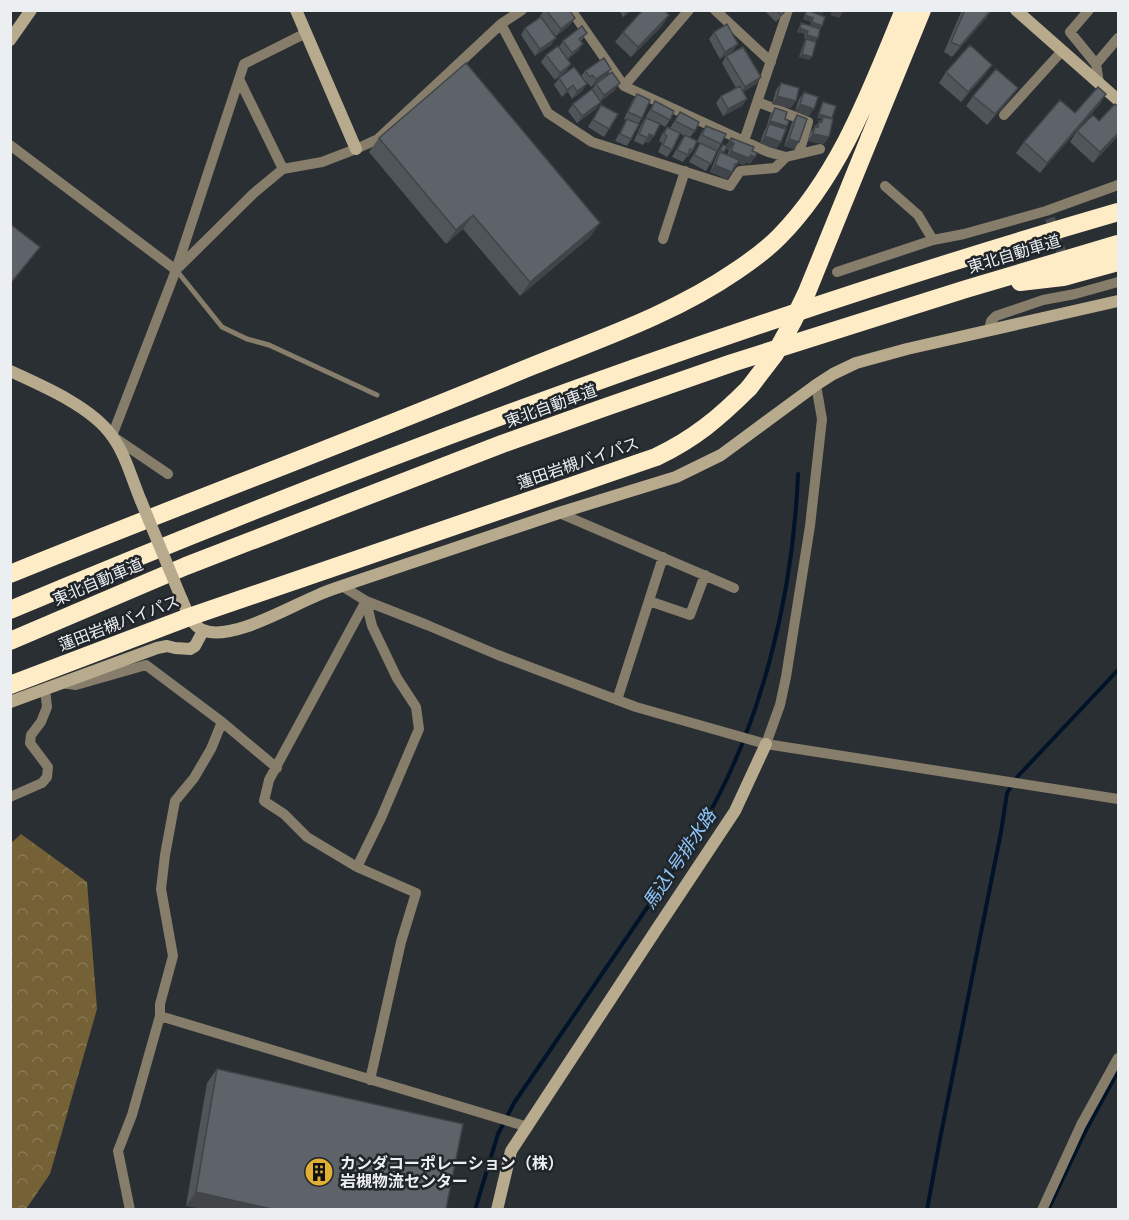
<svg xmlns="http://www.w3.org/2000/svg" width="1129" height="1220" font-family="'Public Sans','Noto Sans JP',sans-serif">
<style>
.forest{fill:url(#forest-crowns)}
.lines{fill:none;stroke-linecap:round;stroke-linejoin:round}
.stream{stroke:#001328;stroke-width:4}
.street-tunnel{stroke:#474c50;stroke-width:10;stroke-dasharray:10 5;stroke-linecap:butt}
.lane{stroke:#867d6a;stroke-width:5}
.street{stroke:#867d6a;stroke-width:10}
.secondary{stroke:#b8aa8c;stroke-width:12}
.highway{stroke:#feecc6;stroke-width:18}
.secondary-bridge{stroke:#b8aa8c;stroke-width:12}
.highway-bridge{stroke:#feecc6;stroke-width:18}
.wall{fill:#505559;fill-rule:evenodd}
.shaded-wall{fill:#414549}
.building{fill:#5d6368;stroke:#414549;stroke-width:1.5}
.labels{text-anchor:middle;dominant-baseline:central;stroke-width:5;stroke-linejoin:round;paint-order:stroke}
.street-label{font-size:16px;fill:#eceff2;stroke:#20252a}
.poi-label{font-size:16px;font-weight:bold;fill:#eceff2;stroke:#20252a;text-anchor:start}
.water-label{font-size:18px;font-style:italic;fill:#8fc8fd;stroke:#20252a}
</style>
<defs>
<pattern id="forest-crowns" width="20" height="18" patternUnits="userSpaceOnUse" patternTransform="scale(1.5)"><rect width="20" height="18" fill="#756136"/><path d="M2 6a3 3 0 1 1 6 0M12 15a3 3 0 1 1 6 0" fill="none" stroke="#897854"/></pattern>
</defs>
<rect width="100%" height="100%" fill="#2a2f34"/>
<!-- forest -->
<path class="forest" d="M21,834L87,882L97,1009L50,1174L26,1209L11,1210L10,844Z"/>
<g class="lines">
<!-- stream -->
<path class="stream" d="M475,1210L498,1134L514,1103L696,836C761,731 793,596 798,474
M927,1210L940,1139L1001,832L1007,793L1018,776L1118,670
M1048,1210L1085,1132L1118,1071"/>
<!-- street-tunnel -->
<path class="street-tunnel" d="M1050,218L1075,294"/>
<!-- lane -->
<path class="lane" d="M177,271L222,327L247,339L269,345L377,395"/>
<!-- street -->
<path class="street" d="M571,10L624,86L768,152L786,157
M715,10L771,62
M1089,10L1070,32L1096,64L1099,83
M501,24L548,113L592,142L730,186L740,171L775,168L786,157L820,149
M1096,64L1118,38
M239,79L283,169
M624,86L689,10
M758,102L808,122L799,153
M1004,115L1062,51
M744,141L788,10
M10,145L176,270
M885,186L918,215L933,240
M663,239L685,171
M178,268L254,193L283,169L322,162L356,149L378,139L501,24L522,10
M837,272L933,240L964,234L1046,211L1118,185
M989,330L991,321L996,316L1043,300L1075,294L1118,282
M168,474L112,436L176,270L244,64L306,33
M559,513L734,588
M342,586L366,601L427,625L498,655L636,707L766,744L1118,799
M366,601L372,626L397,678L416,707L419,729L381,818L357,867L416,893L401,942L370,1080
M649,601L690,615L705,575
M61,683L76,685L146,665L222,722L211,749L194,778L175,801L165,855L161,889L173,956L160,1004V1016L132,1115L118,1151L130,1210
M617,700L663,557
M222,722L277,768
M766,744L780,705L786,677L810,526L822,419L816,385
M10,797L42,783L47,777L48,767L30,743L31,735L41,722L47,707L45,689
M357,867L307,837L284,814L264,801L269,780L366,601
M160,1016L528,1127
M1042,1210L1081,1125L1118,1058"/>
<!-- secondary -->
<path class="secondary" d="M296,10L356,149
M1016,10L1118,100
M10,40L31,10
M10,371C43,386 92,407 112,436C126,455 132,480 141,501
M182,600C187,611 191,625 203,630C230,642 289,607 316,596C324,592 333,589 342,586L559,513L676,477L721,455L816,385L833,374L856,363L907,349L1118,301
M10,702L157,648L167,646L175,648L190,649L195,646L203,631
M497,1210L511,1151L656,930L735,811L766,744"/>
<!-- highway -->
<path class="highway" d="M870,137L922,10
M1020,282L1063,277L1118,262
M10,574C182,504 355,440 525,369C596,340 672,315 736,271C751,261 766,250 779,237C840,175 871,90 904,10
M10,610C373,458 741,321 1118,212
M10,641L186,566L502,444L603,408L732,363L966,289L1118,244
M10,685L189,617L656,457C694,439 719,418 749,388"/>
<!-- secondary-bridge -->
<path class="secondary-bridge" d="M141,501L182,600"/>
<!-- highway-bridge -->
<path class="highway-bridge" d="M749,388L775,354L792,323L807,292L870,137"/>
</g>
<!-- wall -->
<path class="wall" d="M544,10H569L570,25L556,36L549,28L551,45L535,56L521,35L525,28L540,17V16Z
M619,10H632L623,17Z
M764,10H787L776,22Z
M807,10L822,26L820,29L809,60L799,57L804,42L806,39H804L805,34L797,32L801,23L810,26L811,22L803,19Z
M962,10H992L986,18L952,57L944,52Z
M662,26L631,57L615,42L623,32Z
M714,32L733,51L720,59L709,39Z
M587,33L581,41L578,51L568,59L571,64L566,71L555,80L541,62L546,55L559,47L563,41Z
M726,56L761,77L756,84L743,92L742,106L723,116L716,103L721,96L736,88L722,63Z
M585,71L606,76L591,87L587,82L582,91L572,99L568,92L562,97L554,85L559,78L581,76Z
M946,72L984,76L961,102L939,83Z
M781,83L791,108L772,104L776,90Z
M596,84L615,90L601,101L596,109L577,123L568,111L573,104L592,89Z
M804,92L809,116L795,111L799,99Z
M637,94L642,118L638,124L631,139L627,146L615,141L626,120L624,119L632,101Z
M1106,94L1099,105L1040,173L1016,153L1024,142Z
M973,96L1010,99L987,125L966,106Z
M655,101L670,120L665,127L660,124L649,143L645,142L643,145L634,141L641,125Z
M823,102L824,144L808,141L810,133L815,126L822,119L817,118L821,105Z
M601,105L609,129L604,137L588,127Z
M1119,107V135L1093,163L1070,142L1077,131L1099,121Z
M775,108L785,119V129L781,142L776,149L760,143L764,131L766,128L770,115Z
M680,112L695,131L690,137L693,150L688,157L687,156L683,162L672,157L680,142L684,136L680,133L672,150L667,157L658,152L662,143L659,141L662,134L667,127L670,128Z
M797,115L799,142L794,149L784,146L792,122Z
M706,126L721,144L706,171L689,162L700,143L697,142L701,133Z
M379,138L590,237L520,296L463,229L446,244L369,152Z
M731,138L752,151L755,157L750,164L746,162L744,165L738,163L727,179L710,172L720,148L723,145L726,146ZM726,149L729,150L727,155L723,154Z
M217,1069L463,1124L186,1206L207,1083Z"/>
<!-- shaded-wall -->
<path class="shaded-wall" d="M627,10H632L623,17Z
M812,10H825L822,14Z
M833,10H843L844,11L839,18L830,15Z
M992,10L986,18L952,57L960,46Z
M669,15L662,26L631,57L638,47Z
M805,15L813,18L811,22L803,19Z
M575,18L570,25L556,36L561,29Z
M812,22L822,26L819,29L810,26Z
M800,28L808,31L805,34L797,32Z
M807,35L818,38L815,42L804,39Z
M556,38L551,45L535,56L540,49Z
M583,44L578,51L567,60L572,53Z
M738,44L733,51L720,59L725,52Z
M802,54L812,57L809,60L799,57Z
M571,64L566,71L555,80L560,73Z
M992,65L984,76L961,102L968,92Z
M611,69L606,76L591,87L596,79Z
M761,77L756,84L740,94L745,87Z
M620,83L615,90L599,102L604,95Z
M587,84L582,91L572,99L577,91Z
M573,85L568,92L562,97L567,90Z
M1018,88L1010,99L987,125L995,114Z
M1106,94L1099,105L1040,173L1047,163Z
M777,96L796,101L791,108L772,104Z
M747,99L742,106L723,116L728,109Z
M601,102L596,109L577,123L582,116Z
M800,104L814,109L809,116L795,111Z
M819,114L832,118L829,122L823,117L822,119L817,118Z
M770,121L787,126L782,133L769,124L765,128Z
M1119,132V135L1093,163L1100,152Z
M649,134L654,136L649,143L645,142Z
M813,134L829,137L824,144L808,141Z
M765,136L781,142L776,149L760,143Z
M789,139L799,142L794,149L784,146Z
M730,141L734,143L729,150L725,148Z
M731,151L751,155L755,157L750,164L746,162L744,165L726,158Z
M715,165L732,172L727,179L710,172Z
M473,215L463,229L446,244L456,230Z
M600,223L590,237L520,296L530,282Z
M40,247L32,258L10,285V284Z
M196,1192L272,1209H201L186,1206Z"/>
<!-- building -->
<path class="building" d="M546,10H569L575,18L561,29Z
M643,10H664L669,15L638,47L623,32Z
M776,10H786L781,15Z
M807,10L825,17L822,26L812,22L813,18L805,15Z
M965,10H991L960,46L951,42Z
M541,17L556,38L540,49L525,28Z
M801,23L820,29L818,38L807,35L808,31L800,28Z
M727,24L738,44L725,52L714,32Z
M582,26L587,33L579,39L583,44L572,53L563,41Z
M806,39L816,42L812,57L802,54Z
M970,45L992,65L968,92L946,72Z
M558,46L571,64L560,73L546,55Z
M743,47L761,77L745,87L726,56Z
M604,58L611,69L596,79L592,75L590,77L585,71Z
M466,63L600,223L530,282L473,215L456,230L379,138Z
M574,67L587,84L577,91L573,85L567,90L559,78Z
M996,69L1018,88L995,114L973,96Z
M612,72L620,83L604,95L596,84Z
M781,83L799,88L796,101L777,96Z
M740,86L747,99L728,109L721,96Z
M1098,87L1106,94L1047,163L1024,142L1060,100L1075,113Z
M592,89L601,102L582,116L573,104Z
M804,92L818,97L814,109L800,104Z
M637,94L650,100L642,118L628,112Z
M655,101L674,111L670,120L651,110Z
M823,102L836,106L832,118L819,114Z
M1115,104L1119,107V132L1100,152L1077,131L1093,115L1099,121Z
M601,105L618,114L609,129L593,120Z
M775,108L787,112L785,119L789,121L787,126L770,121Z
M680,112L699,122L695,131L675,121Z
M797,115L807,119L799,142L789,139Z
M823,117L833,119L829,137L813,134L815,126L818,127L819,121L822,122Z
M646,118L660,124L654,136L649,134L648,138L639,134Z
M627,119L639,124L631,139L620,134Z
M769,124L786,129L781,142L765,136Z
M706,126L726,134L721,144L702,135Z
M667,127L680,133L672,150L663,145L667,136L664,134Z
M685,135L697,141L693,150L690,149L688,155L677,150Z
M731,138L754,147L752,151L757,153L755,157L751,155L749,158L731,151L734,143L730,141Z
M700,143L717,151L711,164L694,155Z
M723,145L727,146L724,152L720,150Z
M720,152L739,160L737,164H735L732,172L715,165Z
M10,224L40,247L10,284Z
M217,1069L463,1124L446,1209H272L196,1192Z"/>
<!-- icons -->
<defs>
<g id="building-disc" transform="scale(1.5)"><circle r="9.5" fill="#e1af34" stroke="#20252a"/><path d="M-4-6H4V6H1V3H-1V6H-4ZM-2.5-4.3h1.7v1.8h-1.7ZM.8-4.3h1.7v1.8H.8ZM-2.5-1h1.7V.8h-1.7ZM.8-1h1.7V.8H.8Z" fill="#111"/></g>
</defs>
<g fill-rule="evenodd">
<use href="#building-disc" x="319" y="1172"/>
</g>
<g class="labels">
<!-- street labels -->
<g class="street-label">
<text transform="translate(1014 254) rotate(-17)">東北自動車道</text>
<text transform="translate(551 406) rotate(-20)">東北自動車道</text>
<text transform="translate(578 463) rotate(-19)">蓮田岩槻バイパス</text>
<text transform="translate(98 582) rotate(-23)">東北自動車道</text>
<text transform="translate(119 623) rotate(-21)">蓮田岩槻バイパス</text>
</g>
<!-- poi labels -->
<g class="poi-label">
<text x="340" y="1163">カンダコーポレーション（株）<tspan x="340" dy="18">岩槻物流センター</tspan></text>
</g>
<!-- water labels -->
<g class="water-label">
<text transform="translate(679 859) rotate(-56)">馬込1号排水路</text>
</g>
</g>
<!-- border -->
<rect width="1129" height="1220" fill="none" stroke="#eceff2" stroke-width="24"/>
</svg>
